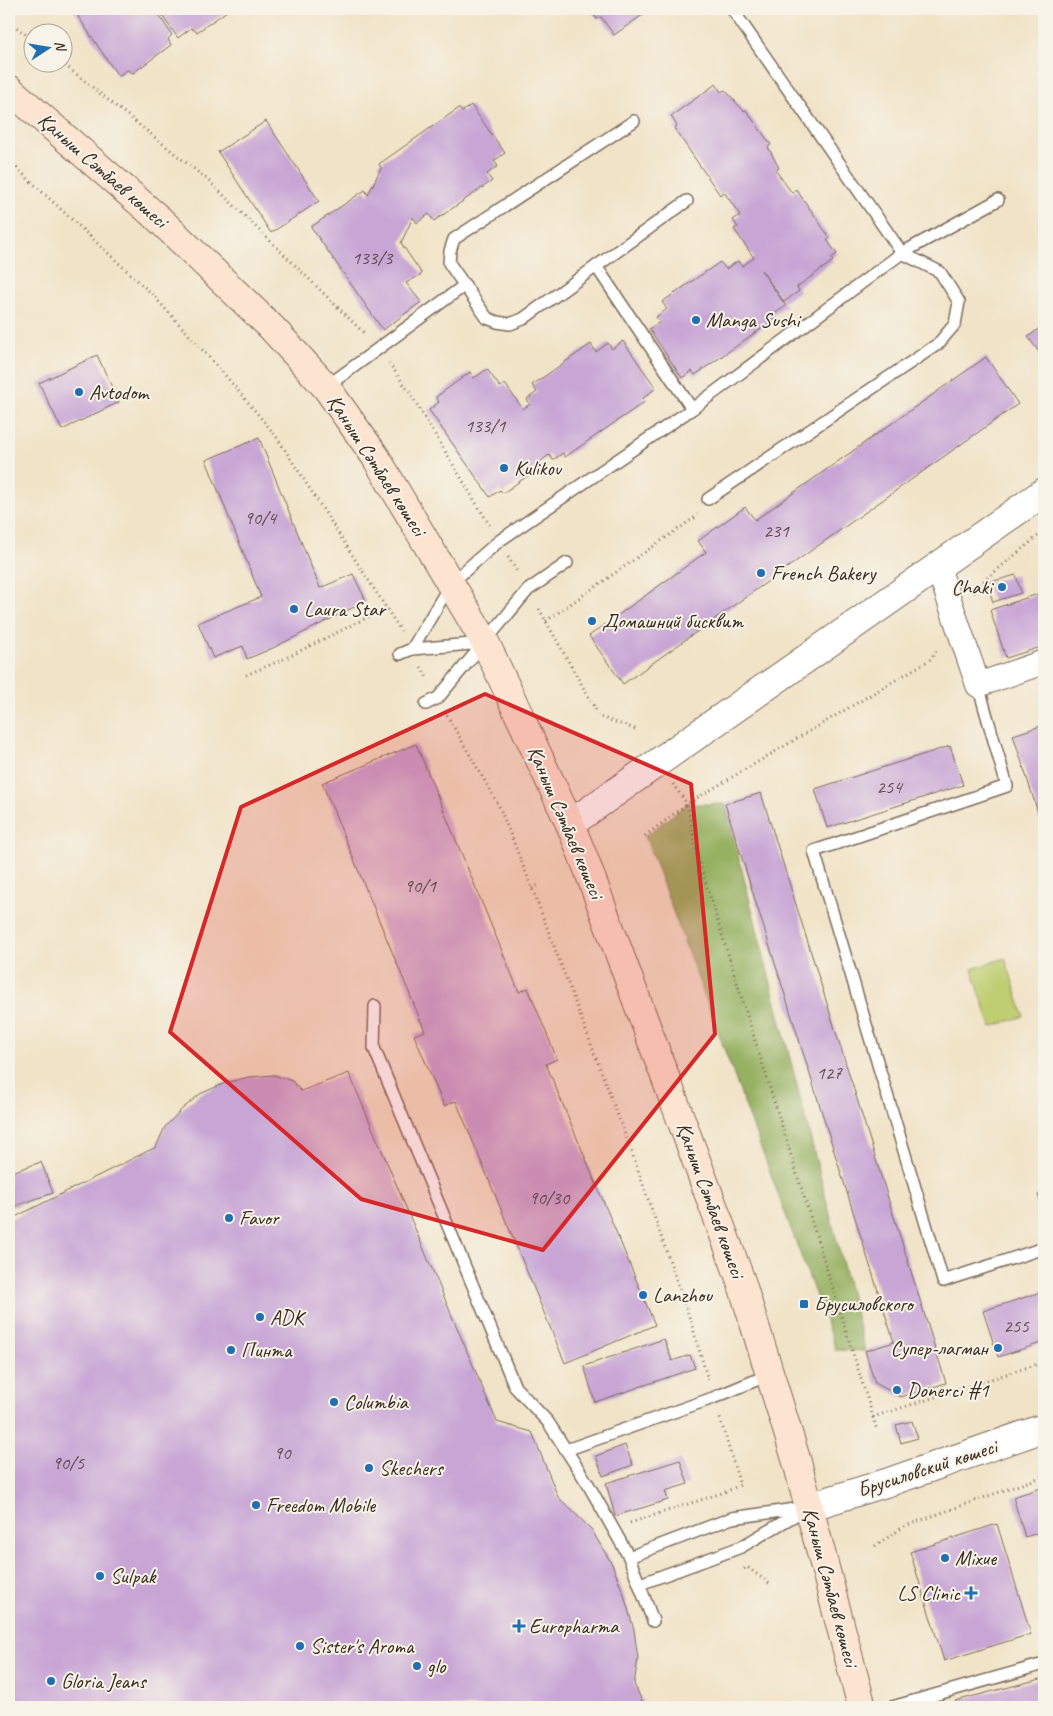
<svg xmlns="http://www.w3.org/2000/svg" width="1053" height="1716" font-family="Caveat,sans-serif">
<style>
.green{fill:#bece70;stroke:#7c7c47}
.forest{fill:#96b162;stroke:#686e40}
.building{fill:#c7a5d5}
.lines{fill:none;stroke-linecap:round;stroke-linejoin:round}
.service-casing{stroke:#7b6b59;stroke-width:14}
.minor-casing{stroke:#7b6b59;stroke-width:26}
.tertiary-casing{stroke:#7b6b59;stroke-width:30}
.secondary-casing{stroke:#7b6b59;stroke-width:30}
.path{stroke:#7b6b59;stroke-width:3;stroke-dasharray:1 4;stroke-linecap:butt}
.service{stroke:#fff;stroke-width:11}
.minor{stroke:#fff;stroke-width:24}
.tertiary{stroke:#fff;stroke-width:28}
.secondary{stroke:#fde4d1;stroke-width:28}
.marked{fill:#d62828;fill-opacity:0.2;stroke:#d62828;stroke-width:4;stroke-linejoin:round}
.poi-dot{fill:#1f6fb2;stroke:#f7f3e8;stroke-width:2}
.labels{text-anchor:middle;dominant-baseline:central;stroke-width:4;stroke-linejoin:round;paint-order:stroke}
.number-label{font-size:19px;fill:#5e494c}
.street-label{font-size:21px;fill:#3b2a1e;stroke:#f7f3e8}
.poi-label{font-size:21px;fill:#3b2a1e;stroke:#f7f3e8;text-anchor:start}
</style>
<rect width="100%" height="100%" fill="#f7f3e8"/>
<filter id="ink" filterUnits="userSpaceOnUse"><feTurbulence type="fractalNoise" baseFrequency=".02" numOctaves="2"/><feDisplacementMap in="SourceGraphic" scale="10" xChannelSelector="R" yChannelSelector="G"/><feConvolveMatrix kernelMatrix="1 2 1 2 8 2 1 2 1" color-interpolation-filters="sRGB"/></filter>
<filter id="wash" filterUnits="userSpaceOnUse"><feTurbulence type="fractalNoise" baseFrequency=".0096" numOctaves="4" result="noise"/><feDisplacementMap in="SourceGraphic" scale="20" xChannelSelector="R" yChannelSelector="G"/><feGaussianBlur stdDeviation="1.12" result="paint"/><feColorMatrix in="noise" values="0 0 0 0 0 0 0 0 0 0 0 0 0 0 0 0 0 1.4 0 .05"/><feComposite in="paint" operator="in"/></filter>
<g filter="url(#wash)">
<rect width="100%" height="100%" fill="#f1e3c7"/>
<!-- green -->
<path class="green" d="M1005,958L1024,1016L991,1027L972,969Z"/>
<!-- forest -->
<path class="forest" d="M687,804H725L865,1351L836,1350L645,836Z"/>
<g id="blocks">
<!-- building -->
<path class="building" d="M73,9H155L172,35L168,39L171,45L133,73L127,70L118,76Z
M157,9H230L197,32L191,28L178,38Z
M590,9H651L614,35L601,17L597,19Z
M716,84L721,92L725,90L744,111L746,110L771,145L768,147L779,168L776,171L792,193L796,189L830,238L827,240L837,254L831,258L833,261L797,287L799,291L784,302L761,270L786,306L773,315L775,319L695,375L692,371L682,378L649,329L660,322L656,317L667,309L662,302L720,262L726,269L738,261L742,266L754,258L734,229L738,227L733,220L740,215L724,192L720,195L674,128L677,126L671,116Z
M471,105L505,153L494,161L498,166L487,174L492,181L434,221L429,214L417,223L413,217L401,243L422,274L406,283L421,302L383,330L311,227L365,190L368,195L381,168L379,164L459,108L462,112Z
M266,121L319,201L271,233L218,152Z
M1044,325V359L1028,337Z
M623,341L656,388L643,398L646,401L565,457L563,453L553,460L549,455L537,464L539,468L503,493L500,490L490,497L429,410L439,402L436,397L470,372L474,378L487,369L500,387L505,384L523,409L530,404L527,399L537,392L532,385L591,344L596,352L608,343L612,349Z
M97,355L119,402L62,430L39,383Z
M986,357L1018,404L623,684L589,636L706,552L698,541L745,507L755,520Z
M259,438L320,588L353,574L366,601L273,648L247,659L243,646L213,658L198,623L261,597L206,460Z
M1016,575L1021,593L993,602L987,583Z
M1044,592V646L1006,658L990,610Z
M1044,725V831L1013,735Z
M416,744L519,992L528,988L557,1059L546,1064L655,1325L565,1363L456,1101L444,1106L414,1035L425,1031L322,783Z
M950,746L963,785L827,828L815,789Z
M761,793L946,1383L901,1397L875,1383L865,1351L894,1342L725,804Z
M349,1073L497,1422L532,1432L558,1497L591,1529L612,1564L624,1595L634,1630L638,1659L634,1684L645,1707H9V1220L156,1147L165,1127L181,1110L200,1094L225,1083L249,1077L274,1075L292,1081L301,1091Z
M41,1162L53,1193L9,1208V1173Z
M1044,1192V1212L1038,1195Z
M1044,1291V1342L998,1357L983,1311Z
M664,1339L672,1361L690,1355L695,1368L595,1402L584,1366Z
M912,1421L918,1438L901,1443L896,1425Z
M625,1445L633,1465L603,1476L596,1456Z
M680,1460L688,1484L665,1491L668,1500L615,1516L606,1483Z
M1044,1487V1531L1025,1537L1013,1497Z
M997,1524L1031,1634L944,1661L910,1552Z
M1044,1678V1707H957L955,1701Z"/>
</g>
</g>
<g filter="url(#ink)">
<use href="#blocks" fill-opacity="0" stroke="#7b6b59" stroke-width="1"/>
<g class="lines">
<!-- service casing -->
<g class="service-casing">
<path id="service" d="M634,121L454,239L450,251L449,263L487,318L497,322L510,324L523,319L687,201
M596,266L692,409
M326,387L465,285
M708,499L938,344L955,324L959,302L940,272L902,253L732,9
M412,649L451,583L499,541L692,409L902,253L998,200
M400,654L412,649L484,643
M978,685L1007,786L814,851L943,1281L1044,1248
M426,704L438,698L528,590L567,563
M375,1006L374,1048L515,1387L548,1422L588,1484L629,1557L653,1621
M566,1450L713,1398L771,1374
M629,1557L732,1518L809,1507
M640,1584L741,1547L804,1510
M892,1707L1044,1664"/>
</g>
<!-- minor casing -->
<g class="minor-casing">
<path id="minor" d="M938,567L978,685L1044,662"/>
</g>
<!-- tertiary casing -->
<g class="tertiary-casing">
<path id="tertiary" d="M570,824L1044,492
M809,1507L892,1481L1044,1428"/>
</g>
<!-- secondary casing -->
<g class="secondary-casing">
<path id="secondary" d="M9,89L160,220L272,328L326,387L375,456L485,642L570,824L586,864L741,1281L797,1462L862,1707"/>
</g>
<!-- path -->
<path class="path" d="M9,21L32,40
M61,62L209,181L366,335
M9,161L152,294L225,375L276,436L401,631
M389,363L410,393L490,526
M508,557L518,573
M974,593L980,584L1044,531
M539,609L600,717L635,729
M546,621L694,518L697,514
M421,667L428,679
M246,675L284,659L386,608
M447,715L499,806L532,888L632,1153L691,1322L708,1380
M673,784L687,804L697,855L873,1417L1044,1362
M645,836L687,804L931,659L938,648
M532,888L539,885
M873,1417L877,1430
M630,1523L725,1492L740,1485L719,1415
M875,1546L905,1526L1044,1476
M744,1569L747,1567L770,1584"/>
<!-- service -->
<use href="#service" class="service"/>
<!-- minor -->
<use href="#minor" class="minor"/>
<!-- tertiary -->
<use href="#tertiary" class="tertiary"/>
<!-- secondary -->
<use href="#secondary" class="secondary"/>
</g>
</g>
<!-- marked area -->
<path class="marked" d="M485,694L691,784L715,1034L543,1250L361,1199L170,1032L241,807Z"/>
<!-- markers -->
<g class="poi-dot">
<circle cx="696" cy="320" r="5"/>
<circle cx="79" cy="392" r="5"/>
<circle cx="504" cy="468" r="5"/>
<circle cx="761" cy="573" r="5"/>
<circle cx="1002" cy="587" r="5"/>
<circle cx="294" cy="609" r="5"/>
<circle cx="592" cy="621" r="5"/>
<circle cx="229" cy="1218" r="5"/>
<circle cx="643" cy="1295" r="5"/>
<rect x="799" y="1299" width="10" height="10" rx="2.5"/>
<circle cx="260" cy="1317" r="5"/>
<circle cx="998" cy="1348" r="5"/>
<circle cx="231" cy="1350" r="5"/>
<circle cx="897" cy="1390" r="5"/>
<circle cx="334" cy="1402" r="5"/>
<circle cx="369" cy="1468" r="5"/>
<circle cx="256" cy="1505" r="5"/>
<circle cx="945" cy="1558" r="5"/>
<circle cx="100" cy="1576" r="5"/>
<path d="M968.5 1585.5h5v5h5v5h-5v5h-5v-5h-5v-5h5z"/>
<path d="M516.5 1618.5h5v5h5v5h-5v5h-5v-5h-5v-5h5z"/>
<circle cx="300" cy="1646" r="5"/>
<circle cx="417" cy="1666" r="5"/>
<circle cx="51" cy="1681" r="5"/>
</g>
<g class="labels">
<!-- number labels -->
<g class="number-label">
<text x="372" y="258">133/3</text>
<text x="485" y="426">133/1</text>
<text x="260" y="518">90/4</text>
<text x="776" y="531">231</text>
<text x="889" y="787">254</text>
<text x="420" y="886">90/1</text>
<text x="829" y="1073">127</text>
<text x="549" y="1198">90/30</text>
<text x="1016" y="1326">255</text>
<text x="282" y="1453">90</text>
<text x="68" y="1463">90/5</text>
</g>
<!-- street labels -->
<g class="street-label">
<text transform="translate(103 170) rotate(41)">Қаныш Сәтбаев көшесі</text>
<text transform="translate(377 465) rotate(57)">Қаныш Сәтбаев көшесі</text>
<text transform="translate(566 822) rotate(67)">Қаныш Сәтбаев көшесі</text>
<text transform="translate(711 1200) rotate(70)">Қаныш Сәтбаев көшесі</text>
<text transform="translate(927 1468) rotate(-18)">Брусиловский көшесі</text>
<text transform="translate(831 1587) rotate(75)">Қаныш Сәтбаев көшесі</text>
</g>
<!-- poi labels -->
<g class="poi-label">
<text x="706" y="320">Manga Sushi</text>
<text x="89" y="392">Avtodom</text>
<text x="514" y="468">Kulikov</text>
<text x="771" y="573">French Bakery</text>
<text x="992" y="587" text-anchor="end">Chaki</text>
<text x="304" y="609">Laura Star</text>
<text x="602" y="621">Домашний бисквит</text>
<text x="239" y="1218">Favor</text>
<text x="653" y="1295">Lanzhou</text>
<text x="814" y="1304">Брусиловского</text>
<text x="270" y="1317">ADK</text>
<text x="988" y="1348" text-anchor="end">Супер-лагман</text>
<text x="241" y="1350">Пинта</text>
<text x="907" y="1390">Donerci #1</text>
<text x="344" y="1402">Columbia</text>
<text x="379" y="1468">Skechers</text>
<text x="266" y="1505">Freedom Mobile</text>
<text x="955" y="1558">Mixue</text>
<text x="110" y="1576">Sulpak</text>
<text x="960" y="1593" text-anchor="end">LS Clinic</text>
<text x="529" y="1626">Europharma</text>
<text x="310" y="1646">Sister's Aroma</text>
<text x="427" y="1666">glo</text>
<text x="61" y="1681">Gloria Jeans</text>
</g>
</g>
<!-- margin -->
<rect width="1053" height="1716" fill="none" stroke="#f7f3e8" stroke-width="30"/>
<!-- north arrow -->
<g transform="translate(48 48) rotate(78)"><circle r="24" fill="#f7f3e8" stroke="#aca397"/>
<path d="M0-4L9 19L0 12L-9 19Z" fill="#1f6fb2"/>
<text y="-8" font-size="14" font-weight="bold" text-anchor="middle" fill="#3b2a1e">N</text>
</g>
</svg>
